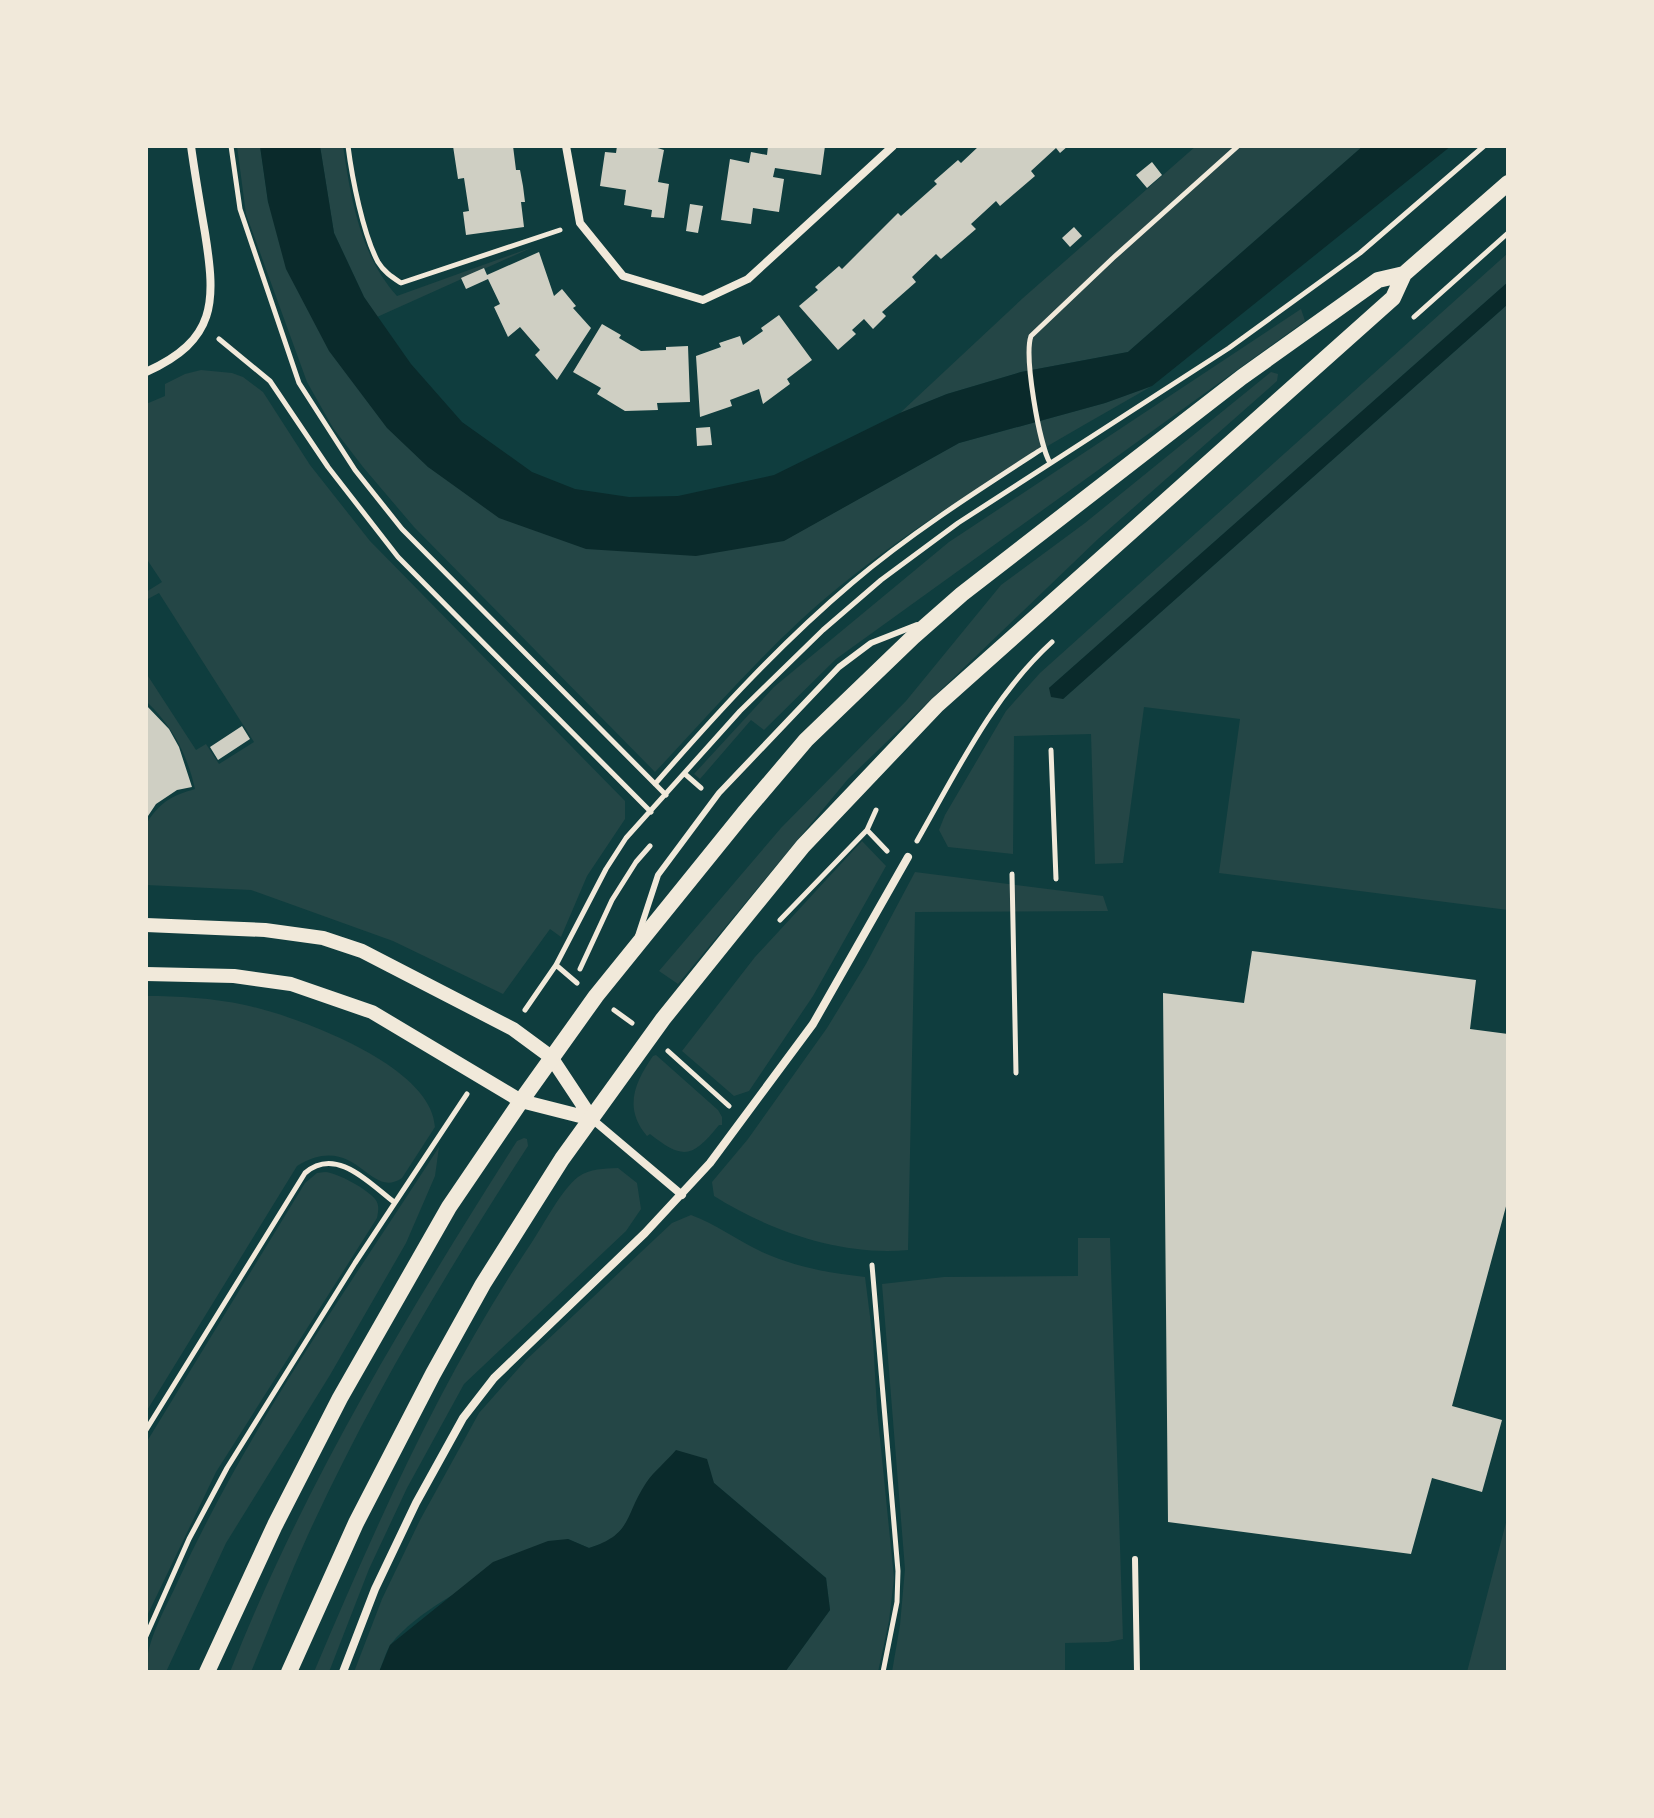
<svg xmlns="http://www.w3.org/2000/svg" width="1654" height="1818" font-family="Bitter,serif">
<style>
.green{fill:#244646}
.water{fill:#0a2a2b}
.building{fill:#cfcfc3}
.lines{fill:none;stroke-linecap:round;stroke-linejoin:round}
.path{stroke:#f1e9da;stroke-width:5}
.service{stroke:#f1e9da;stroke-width:6}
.minor{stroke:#f1e9da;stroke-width:8}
.tertiary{stroke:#f1e9da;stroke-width:14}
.secondary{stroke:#f1e9da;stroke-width:16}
</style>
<rect width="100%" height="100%" fill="#0f3d3e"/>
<!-- green -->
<path class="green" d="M237,146H260L268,202L428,467L783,541L959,443L1105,403L1152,386C1045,447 936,508 840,586C772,641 715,709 655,772L414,527L363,467L333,428L307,382L246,214Z
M320,146H343C351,199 360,255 397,296L533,247L377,317L364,297L334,233Z
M1196,146H1363L1128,352L1021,372L947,394L900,413L1023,298Z
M1508,253V282L1049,688L1063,699L1508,304V910L1219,873L1240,719L1144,707L1123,863L1095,864L1091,734L1014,736L1013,854L948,847L939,830L945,815L1006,711L1040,673Z
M1301,309L1305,321L836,659L764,730L751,720L700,779L694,774L774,687L949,542Z
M201,370L232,373L243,377L263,392L310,465L370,541L625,801V819L587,876L561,937L550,929L503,994L393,941L251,890L146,885V820L148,821C161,801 174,795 195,789C187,754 173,727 146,701V673L196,750L206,744L219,764L254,742L159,593L146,600V592L162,582L146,558V404L165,396V384L185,374Z
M1271,372L1278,374L1277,381L1098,539L848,779L678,984L659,971L781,828L906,701L1001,585L1085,523Z
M862,841L886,866L813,996L749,1091L734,1096L682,1051L755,957Z
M915,872L1103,896L1108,911L915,912L908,1250C840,1256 770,1231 714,1196L712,1182L748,1139L827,1028L866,964Z
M146,996C179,996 212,998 245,1005C296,1016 432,1065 435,1127L402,1178C368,1201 357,1130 297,1166L146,1412Z
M656,1055L718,1110L722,1117V1125H719C693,1157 684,1161 650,1134L647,1136C623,1108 635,1082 653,1056Z
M524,1138L527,1139L528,1146C447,1271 369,1401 307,1537C287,1581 270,1627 251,1672H230C304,1484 409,1311 517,1141Z
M439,1147L435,1176L406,1243L330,1375L226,1543L166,1672H146C146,1640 165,1610 178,1581C248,1428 348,1288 439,1147Z
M618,1168L637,1183L641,1209L626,1231L464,1384L407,1488L369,1569L329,1672H314C377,1523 442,1376 532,1242C544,1224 562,1189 578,1177C591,1168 603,1169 618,1168Z
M325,1172C338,1173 367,1189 375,1199C380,1205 378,1212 377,1218L216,1472L146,1618V1443L305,1183L317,1173Z
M691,1215C716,1224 738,1241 762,1252C795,1267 829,1273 865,1277L873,1340L877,1409L894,1578L889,1621L878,1672H785L830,1610L826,1578L714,1483L631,1515L623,1528L610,1541L589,1548L568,1539C515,1564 428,1598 391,1644C386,1651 383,1663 379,1672H354L382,1599L420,1520L479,1413L526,1360L672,1223Z
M1078,1238H1110L1123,1639L1108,1642L1065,1643V1672H892L900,1625L905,1569L882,1284L944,1277L1078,1276Z
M1508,1515V1672H1467Z"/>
<!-- water -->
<path class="water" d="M260,146H320L334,233L364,297L411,364L462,422L532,472L575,489L629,497L678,496L774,475L900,413L947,394L1021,372L1128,352L1363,146H1451L1152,386L1105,403L959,443L784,541L696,556L586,549L499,518L428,467L387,428L329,351L286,269L268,202Z
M1508,282V304L1063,699L1051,697L1049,688Z
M676,1450L707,1459L714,1483L826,1578L830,1610L785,1672H379L390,1645L493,1562L548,1541L568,1539L589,1548C633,1534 624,1516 646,1483C654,1471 667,1461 676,1450Z"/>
<!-- building -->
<path class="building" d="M453,146H513L516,170H520L523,186L525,202H521L524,227L466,235L463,212L469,211L464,178L458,179Z
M617,146H651L664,150L658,182L669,184L664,218L651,217L652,210L624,205L626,190L600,186L605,152L616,153Z
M768,146H825L821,175L775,168L773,177L784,179L779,212L753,208L751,224L721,220L730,159L749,163L751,152L767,155Z
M979,146H1068L1060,153L1056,148L1031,171L1035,176L1000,206L996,201L971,224L976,229L941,259L936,254L912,277L916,282L882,312L886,316L873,329L864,319L852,330L856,334L838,350L799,306L818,290L815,287L839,266L842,269L898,213L901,216L937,184L934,181L958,160L961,163Z
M1152,162L1162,175L1147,188L1136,175Z
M690,204L703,206L698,233L686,231Z
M1074,227L1082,236L1070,247L1062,238Z
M539,252L554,296L562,289L576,306L573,308L591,328L557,380L535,355L540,350L520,327L508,337L494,307L500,304L488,279L466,289L461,278L484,268L487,275Z
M779,315L812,360L787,379L790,384L763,404L759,389L730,400L732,406L700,417L696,356L721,347L719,343L740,336L743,345L763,331L761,328Z
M602,324L621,335L619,338L641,351L666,350V347L688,346L690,402L657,403L658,410L625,411L597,394L601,388L573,372Z
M710,427L712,445L697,446L696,428Z
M146,705L169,729L179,747L192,787L177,790L156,804L146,819Z
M242,726L250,739L218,760L210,747Z
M1252,951L1476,980L1470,1029L1508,1034V1199L1452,1406L1502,1420L1482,1492L1432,1478L1411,1554L1168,1522L1163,993L1244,1003Z"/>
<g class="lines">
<!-- path -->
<path class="path" d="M231,146L240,209L299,383L355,470L402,529L666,795
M348,146C352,178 363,234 378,262C384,272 392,277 401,283L560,230
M1414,317L1508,233
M219,339L270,381L328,467L398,557L651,812
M1050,463C1039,444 1024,356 1031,336L1113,258L1238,146
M1051,750L1056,879
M685,774L701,788
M655,784C717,713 780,644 852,583C911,533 977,491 1042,449
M867,830L876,810
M917,841C957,771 992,697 1052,642
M1012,874L1016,1073
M780,920L867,830L887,851
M556,965L577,983
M580,969L612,900L636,862L650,846
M525,1010L556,965L606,869L626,838L740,711L823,630L881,580L958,523L1229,348L1360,253L1484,146
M614,1010L632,1023
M668,1051L729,1106
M872,1265L898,1571L897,1602L883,1672
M146,1430L305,1173C336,1146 369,1183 394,1202
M146,1636L189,1539L227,1468L355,1263L467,1094"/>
<!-- service -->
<path class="service" d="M638,936L658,875L719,793L839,667L871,643L917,625
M1135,1559L1137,1672"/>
<!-- minor -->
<path class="minor" d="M566,146L580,223L623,276L703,300L748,279L893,146
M146,372C217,340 216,302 205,233C200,204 195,175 191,146
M592,1119L682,1195
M343,1672L375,1589L416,1503L463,1418L494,1378L645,1233L710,1163L813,1024L908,857"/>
<!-- tertiary -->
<path class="tertiary" d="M146,925L265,930L323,938L362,951L513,1029L551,1057L592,1119
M146,974L234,976L291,984L372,1012L521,1101L592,1119"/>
<!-- secondary -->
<path class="secondary" d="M207,1672L275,1525L340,1398L449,1207L521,1101L596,996L744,813L806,740L913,637L962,594L1242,377L1378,280L1404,274
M289,1672L356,1523L433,1374L483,1284L562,1159L663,1019L733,932L803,846L937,705L1393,298L1404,274L1508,183"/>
</g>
<!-- border -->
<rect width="1654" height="1818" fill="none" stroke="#f1e9da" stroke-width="296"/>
</svg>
